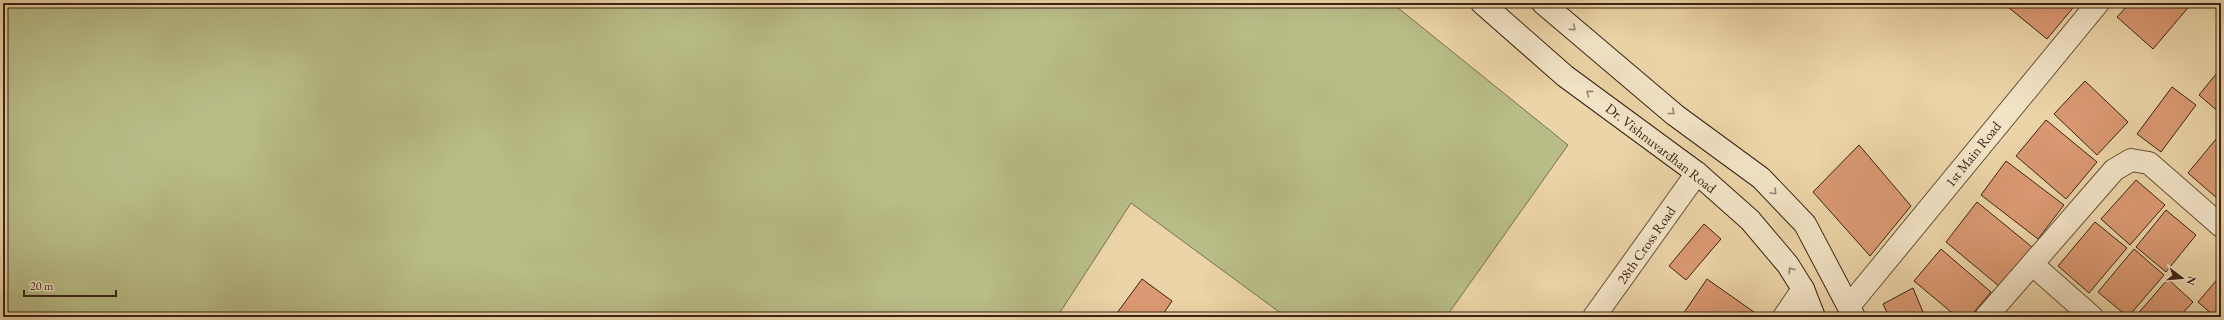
<svg xmlns="http://www.w3.org/2000/svg" width="2224" height="320" font-family="'EB Garamond',serif">
<style>
.grass{fill:#b8bc87;stroke:#7a704e}
.building{fill:#da9972;stroke:#3b2314}
.lines{fill:none;stroke-linecap:round;stroke-linejoin:round}
.minor-casing{stroke:#674f39;stroke-width:24}
.secondary-casing{stroke:#3b2314;stroke-width:24}
.minor{stroke:#f2e3c6;stroke-width:22}
.secondary{stroke:#f2e3c6;stroke-width:22}
.oneway{stroke:#96836d}
.labels{text-anchor:middle;dominant-baseline:central;stroke-width:3;stroke-linejoin:round;paint-order:stroke}
.street-label{font-size:14px;fill:#3b2314;stroke:#f2e3c6}
</style>
<rect width="100%" height="100%" fill="#ebd4a7"/>
<filter id="stains"><feTurbulence type="fractalNoise" baseFrequency=".005" numOctaves="4"/><feColorMatrix values="0 0 0 0 .2 0 0 0 0 .09 0 0 0 0 .02 0 0 0 .5 -.17"/></filter>
<radialGradient id="worn" r=".72"><stop offset=".6" stop-color="#630" stop-opacity="0"/><stop offset="1" stop-color="#630" stop-opacity=".3"/></radialGradient>
<!-- grass -->
<path class="grass" d="M5,3H1392L1568,145L1446,317H1286L1131,203L1057,317H3V6Z"/>
<!-- building -->
<path class="building" d="M2003,3H2077L2047,39Z
M2130,3H2192L2153,49L2117,17Z
M2221,68V114L2199,95Z
M2085,81L2128,122L2097,155L2054,114Z
M2172,87L2196,105L2161,152L2137,134Z
M2046,120L2097,162L2066,199L2016,156Z
M2221,133V195L2218,199L2188,173Z
M1859,145L1911,206L1870,256L1813,192Z
M2006,161L2064,205L2038,239L1981,195Z
M2136,180L2165,205L2130,245L2101,219Z
M1977,202L2032,247L2000,287L1946,242Z
M2166,210L2196,235L2166,272L2136,247Z
M2095,222L2127,248L2089,293L2058,266Z
M1704,224L1721,239L1686,280L1669,266Z
M1941,249L1991,292L1970,317H1957L1914,281Z
M2134,249L2164,275L2128,317L2098,292Z
M2221,275V317H2215L2198,302Z
M1142,279L1172,301L1161,317H1114Z
M1707,279L1761,317H1681Z
M2168,279L2193,302L2179,317H2135Z
M1913,288L1925,317H1889L1883,304Z"/>
<g class="lines">
<!-- minor casing -->
<g class="minor-casing">
<path id="minor" d="M2032,264L2092,317
M1849,306L2098,3
M1594,317L1697,173
M1784,317L1803,289
M1986,317L2114,170L2131,160L2149,163L2221,226"/>
</g>
<!-- secondary casing -->
<g class="secondary-casing">
<path id="secondary" d="M1482,3L1565,76L1697,173L1750,220L1788,265L1803,289L1814,317
M1543,3L1675,115L1761,178L1805,224L1854,317"/>
</g>
<!-- minor -->
<use href="#minor" class="minor"/>
<!-- secondary -->
<use href="#secondary" class="secondary"/>
</g>
<!-- one-way arrows -->
<defs><path id="oneway-chevron" d="M-2-3.5L2.5 0L-2 3.5" fill="none" stroke-width="1.6" stroke-linecap="round" stroke-linejoin="round"/></defs>
<g class="oneway">
<use href="#oneway-chevron" transform="translate(1573 28) rotate(40)"/>
<use href="#oneway-chevron" transform="translate(1589 93) rotate(-144)"/>
<use href="#oneway-chevron" transform="translate(1672 112) rotate(39)"/>
<use href="#oneway-chevron" transform="translate(1774 192) rotate(46)"/>
<use href="#oneway-chevron" transform="translate(1791 270) rotate(-123)"/>
</g>
<g class="labels">
<!-- street labels -->
<g class="street-label">
<text transform="translate(1661 148) rotate(38)">Dr. Vishnuvardhan Road</text>
<text transform="translate(1973 154) rotate(-51)">1st Main Road</text>
<text transform="translate(1646 245) rotate(-55)">28th Cross Road</text>
</g>
</g>
<!-- margin -->
<rect width="2224" height="320" fill="none" stroke="#ebd4a7" stroke-width="16"/>
<rect x="4" y="4" width="2216" height="312" fill="none" stroke="#3b2314" stroke-width="2"/>
<rect x="8" y="8" width="2208" height="304" fill="none" stroke="#3b2314"/>
<!-- north arrow -->
<g transform="translate(2182 278) rotate(106)" stroke="#f2e3c6" stroke-width="3" paint-order="stroke">
<path d="M0-3L7 15L0 10L-7 15Z" fill="#3b2314"/>
<text y="-6" font-size="11" font-weight="bold" text-anchor="middle" fill="#3b2314">N</text>
</g>
<!-- scale -->
<path d="M24 290v6h92v-6" fill="none" stroke="#3b2314" stroke-width="2"/>
<text x="30" y="290" font-size="12" fill="#3b2314" stroke="#f2e3c6" stroke-width="3" paint-order="stroke">20 m</text>
<rect width="100%" height="100%" filter="url(#stains)"/>
<rect width="100%" height="100%" fill="url(#worn)"/>
</svg>
